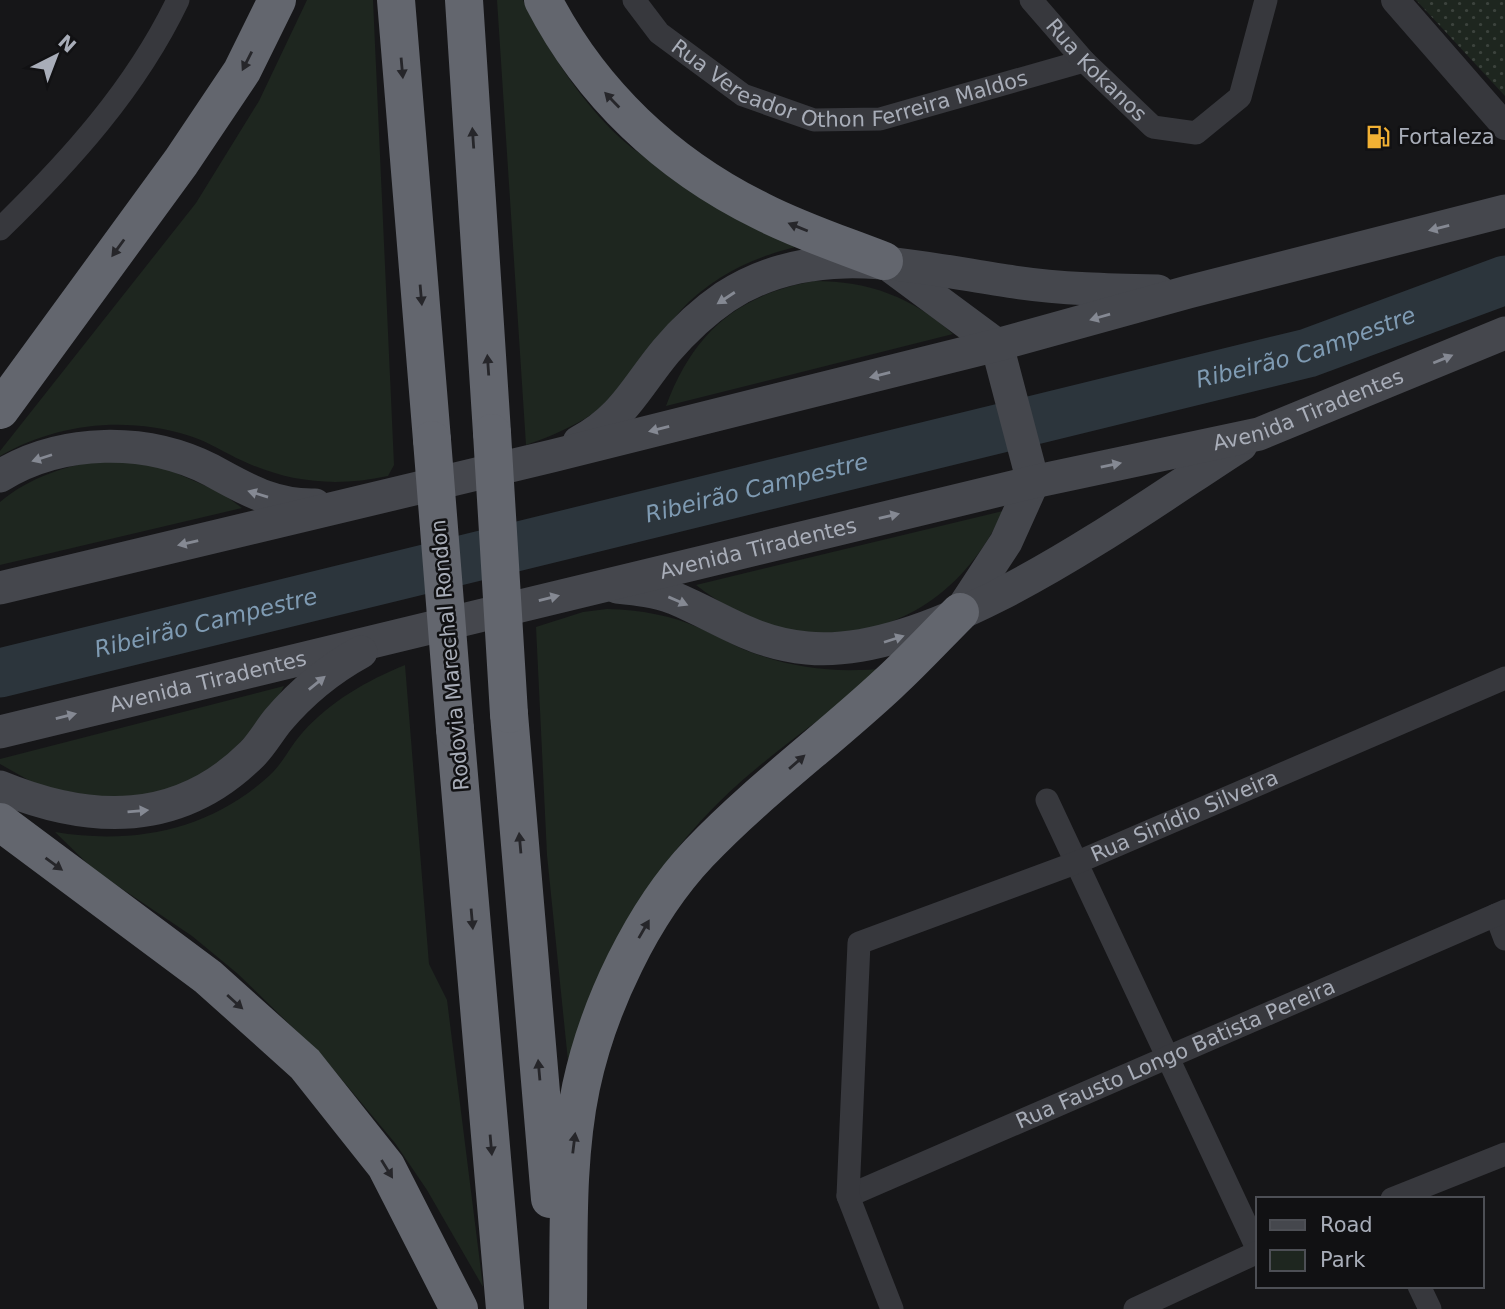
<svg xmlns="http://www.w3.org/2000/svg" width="1505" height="1309" font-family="'DejaVu Sans',sans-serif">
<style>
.green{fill:#1e261f}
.park{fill:url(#park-dots)}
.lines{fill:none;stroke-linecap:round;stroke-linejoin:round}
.river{stroke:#2c353c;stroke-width:49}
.minor{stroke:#37383d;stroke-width:23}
.tertiary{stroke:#37383d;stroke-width:28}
.secondary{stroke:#45474d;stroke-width:33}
.motorway{stroke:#63666e;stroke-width:38}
.motorway-bridge{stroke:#63666e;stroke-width:38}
.oneway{fill:#26262a}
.oneway2{fill:#858993}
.labels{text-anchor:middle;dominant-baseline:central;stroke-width:5;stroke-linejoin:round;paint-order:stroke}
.street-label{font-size:21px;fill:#a8adb8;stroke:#111113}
.poi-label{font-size:21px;fill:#a8adb8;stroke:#111113;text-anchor:start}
.water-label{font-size:23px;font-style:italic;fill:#7f9bb3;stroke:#111113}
</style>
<defs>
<pattern id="park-dots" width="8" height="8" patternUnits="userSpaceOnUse" patternTransform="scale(1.75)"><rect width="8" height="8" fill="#1e261f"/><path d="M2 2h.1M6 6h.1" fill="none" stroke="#3c433d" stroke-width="1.8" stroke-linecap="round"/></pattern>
</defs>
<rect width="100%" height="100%" fill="#161618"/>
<!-- green -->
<path class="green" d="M307,0H373L394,465L388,476C337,487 290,483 243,461C225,453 209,442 190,436C126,416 58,423 0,456V451L196,203L259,101Z
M497,0H523C548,52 597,128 647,158C699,191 759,215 813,243C763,253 717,272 681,310C663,331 651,355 634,376C607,411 567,431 526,445Z
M814,281C869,281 912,297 953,334L666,406C693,333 737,295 814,281Z
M103,460L153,463L222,493L242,508L0,565V502C30,477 65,466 103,460Z
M1003,511C945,639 806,672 696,585Z
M607,609C641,610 671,615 702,629C720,637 737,648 756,654C800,670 843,673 889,668C846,701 800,732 758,767C664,844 603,945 568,1061L547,855L536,627L583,612Z
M405,665L429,964L447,1000L483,1287L427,1190L395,1143L323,1057L238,974L192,936L94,870L55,832C134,845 210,830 270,775C283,763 291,745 303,732C331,701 366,681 405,665Z
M284,686L271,711L214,769L165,792L114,800L39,786L0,764V759Z"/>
<!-- park -->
<path class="park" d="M1416,0H1505V96Z"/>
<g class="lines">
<!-- river -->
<path class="river" id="s1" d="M0,673L1308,353L1505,280"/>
<!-- minor -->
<g class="minor">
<path id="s2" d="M634,0L659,33L743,95L814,120L880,119L1084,61"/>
<path id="s3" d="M1031,0L1084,61L1153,127L1196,133L1240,97L1266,0"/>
<path d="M0,229C70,161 136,88 178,0"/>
<path d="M1047,800L1258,1250"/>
<path d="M1496,915L1505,939"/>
<path id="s4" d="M848,1196L1505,911"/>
<path d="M1392,1199L1505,1154"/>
<path d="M1419,1286L1430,1309"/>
<path id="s5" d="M892,1309L848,1196L859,943L1078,862L1505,678"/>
<path d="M1135,1309L1258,1252"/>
</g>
<!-- tertiary -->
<path class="tertiary" d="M1395,0L1505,126"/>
<!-- secondary -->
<g class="secondary">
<path d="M889,265L997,345L1033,482L1006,542L960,612"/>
<path d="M579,442C624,418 636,387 666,351C683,331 703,312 725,297C815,238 917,268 1014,282C1062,289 1110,290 1158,291"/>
<path d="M0,476C62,438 146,437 211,470C246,489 273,506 315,505"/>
<path d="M617,587C637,589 656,591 674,598C722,618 752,643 807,648C937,661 1133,514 1241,445"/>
<path d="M0,588L552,456L997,345L1188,292L1505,211"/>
<path id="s6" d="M0,732L1033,482L1259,434L1505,333"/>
<path d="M0,787C90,824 179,827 252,754C262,744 269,731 278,720C301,693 330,669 361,652"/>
</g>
<!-- motorway -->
<path class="motorway" d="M396,0L432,440
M464,0L492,433
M543,0C591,93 667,165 761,211C800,231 843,245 884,261
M0,410L181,162L242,71L277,0
M509,714L550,1199
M455,729L505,1309
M0,822L208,977L305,1064L386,1166L459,1309
M568,1309C569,1235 566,1159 581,1087C598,1007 642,913 699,853C758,791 827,741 889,683C913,661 936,636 960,612"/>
<!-- motorway-bridge -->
<path class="motorway-bridge" d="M492,433L509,714
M432,440L455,729"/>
</g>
<!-- one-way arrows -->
<defs><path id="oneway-solid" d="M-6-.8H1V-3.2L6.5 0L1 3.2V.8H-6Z" transform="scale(1.75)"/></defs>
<g class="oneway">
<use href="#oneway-solid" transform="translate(247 61) rotate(117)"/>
<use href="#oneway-solid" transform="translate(402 68) rotate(85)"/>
<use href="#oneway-solid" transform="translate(612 100) rotate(-134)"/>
<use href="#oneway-solid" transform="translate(473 138) rotate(-94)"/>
<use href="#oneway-solid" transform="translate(798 227) rotate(-158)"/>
<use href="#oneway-solid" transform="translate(118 248) rotate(126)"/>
<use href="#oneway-solid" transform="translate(421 295) rotate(85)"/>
<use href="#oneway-solid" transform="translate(488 365) rotate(-94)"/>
<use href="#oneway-solid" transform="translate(797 762) rotate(-41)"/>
<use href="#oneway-solid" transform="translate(520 843) rotate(-95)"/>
<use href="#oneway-solid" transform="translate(54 864) rotate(36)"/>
<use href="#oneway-solid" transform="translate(472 919) rotate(85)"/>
<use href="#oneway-solid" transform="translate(644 929) rotate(-60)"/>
<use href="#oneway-solid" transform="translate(235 1002) rotate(42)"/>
<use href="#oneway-solid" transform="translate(539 1070) rotate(-95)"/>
<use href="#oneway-solid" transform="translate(574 1143) rotate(-83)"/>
<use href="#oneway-solid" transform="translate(491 1145) rotate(85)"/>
<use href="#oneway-solid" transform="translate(387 1169) rotate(58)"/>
</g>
<g class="oneway2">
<use href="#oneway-solid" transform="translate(1439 228) rotate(166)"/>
<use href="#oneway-solid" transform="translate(726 298) rotate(147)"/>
<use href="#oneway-solid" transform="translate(1100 317) rotate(164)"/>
<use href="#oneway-solid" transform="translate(1443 359) rotate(-22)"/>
<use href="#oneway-solid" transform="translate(880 375) rotate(166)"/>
<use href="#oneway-solid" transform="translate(659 429) rotate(166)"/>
<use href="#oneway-solid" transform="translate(42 458) rotate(162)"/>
<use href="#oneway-solid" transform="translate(1111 465) rotate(-12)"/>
<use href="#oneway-solid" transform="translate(258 494) rotate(-163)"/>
<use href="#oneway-solid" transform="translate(889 516) rotate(-13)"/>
<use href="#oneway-solid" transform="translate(188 543) rotate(167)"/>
<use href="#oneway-solid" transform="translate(549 598) rotate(-14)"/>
<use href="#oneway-solid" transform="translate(678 601) rotate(23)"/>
<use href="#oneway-solid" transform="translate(894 639) rotate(-18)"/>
<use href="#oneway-solid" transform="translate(317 683) rotate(-39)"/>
<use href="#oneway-solid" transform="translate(66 716) rotate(-14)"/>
<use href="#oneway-solid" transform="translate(138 811) rotate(-5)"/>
</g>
<!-- icons -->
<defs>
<g id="fuel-bare" transform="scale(1.89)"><path d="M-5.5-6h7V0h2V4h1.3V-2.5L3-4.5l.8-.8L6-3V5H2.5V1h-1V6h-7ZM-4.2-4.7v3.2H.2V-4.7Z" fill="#f2b134" stroke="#111113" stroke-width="2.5" paint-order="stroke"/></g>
</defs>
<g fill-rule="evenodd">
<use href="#fuel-bare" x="1378" y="137"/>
</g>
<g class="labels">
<!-- street labels -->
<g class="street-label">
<text stroke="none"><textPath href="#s2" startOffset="250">Rua Vereador Othon Ferreira Maldos</textPath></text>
<text stroke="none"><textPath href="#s3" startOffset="96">Rua Kokanos</textPath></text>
<text stroke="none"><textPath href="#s6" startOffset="1348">Avenida Tiradentes</textPath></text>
<text stroke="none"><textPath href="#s6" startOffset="780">Avenida Tiradentes</textPath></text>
<text transform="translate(450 655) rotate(-95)">Rodovia Marechal Rondon</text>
<text stroke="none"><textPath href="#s6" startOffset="214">Avenida Tiradentes</textPath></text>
<text stroke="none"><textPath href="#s5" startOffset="724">Rua Sinídio Silveira</textPath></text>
<text stroke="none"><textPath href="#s4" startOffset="357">Rua Fausto Longo Batista Pereira</textPath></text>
</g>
<!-- poi labels -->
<g class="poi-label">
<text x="1398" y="137">Fortaleza</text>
</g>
<!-- water labels -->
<g class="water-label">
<text stroke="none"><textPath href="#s1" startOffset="1346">Ribeirão Campestre</textPath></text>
<text stroke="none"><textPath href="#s1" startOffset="779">Ribeirão Campestre</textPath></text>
<text stroke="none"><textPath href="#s1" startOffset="212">Ribeirão Campestre</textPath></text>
</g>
</g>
<!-- legend -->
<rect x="1256" y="1197" width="228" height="91" fill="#111113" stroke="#4d4f55" stroke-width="2"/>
<rect x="1270" y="1220" width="35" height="10" fill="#45474d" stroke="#4d4f55" stroke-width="2"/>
<text x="1320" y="1232" font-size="21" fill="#a8adb8">Road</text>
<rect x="1270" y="1250" width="35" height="21" fill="#1e261f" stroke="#4d4f55" stroke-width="2"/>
<text x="1320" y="1267" font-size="21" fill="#a8adb8">Park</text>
<!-- north arrow -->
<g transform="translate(56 56) rotate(42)" stroke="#111113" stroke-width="5" paint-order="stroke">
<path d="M0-5L12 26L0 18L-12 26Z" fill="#a8adb8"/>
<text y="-10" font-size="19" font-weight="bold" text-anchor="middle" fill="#a8adb8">N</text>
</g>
</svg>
